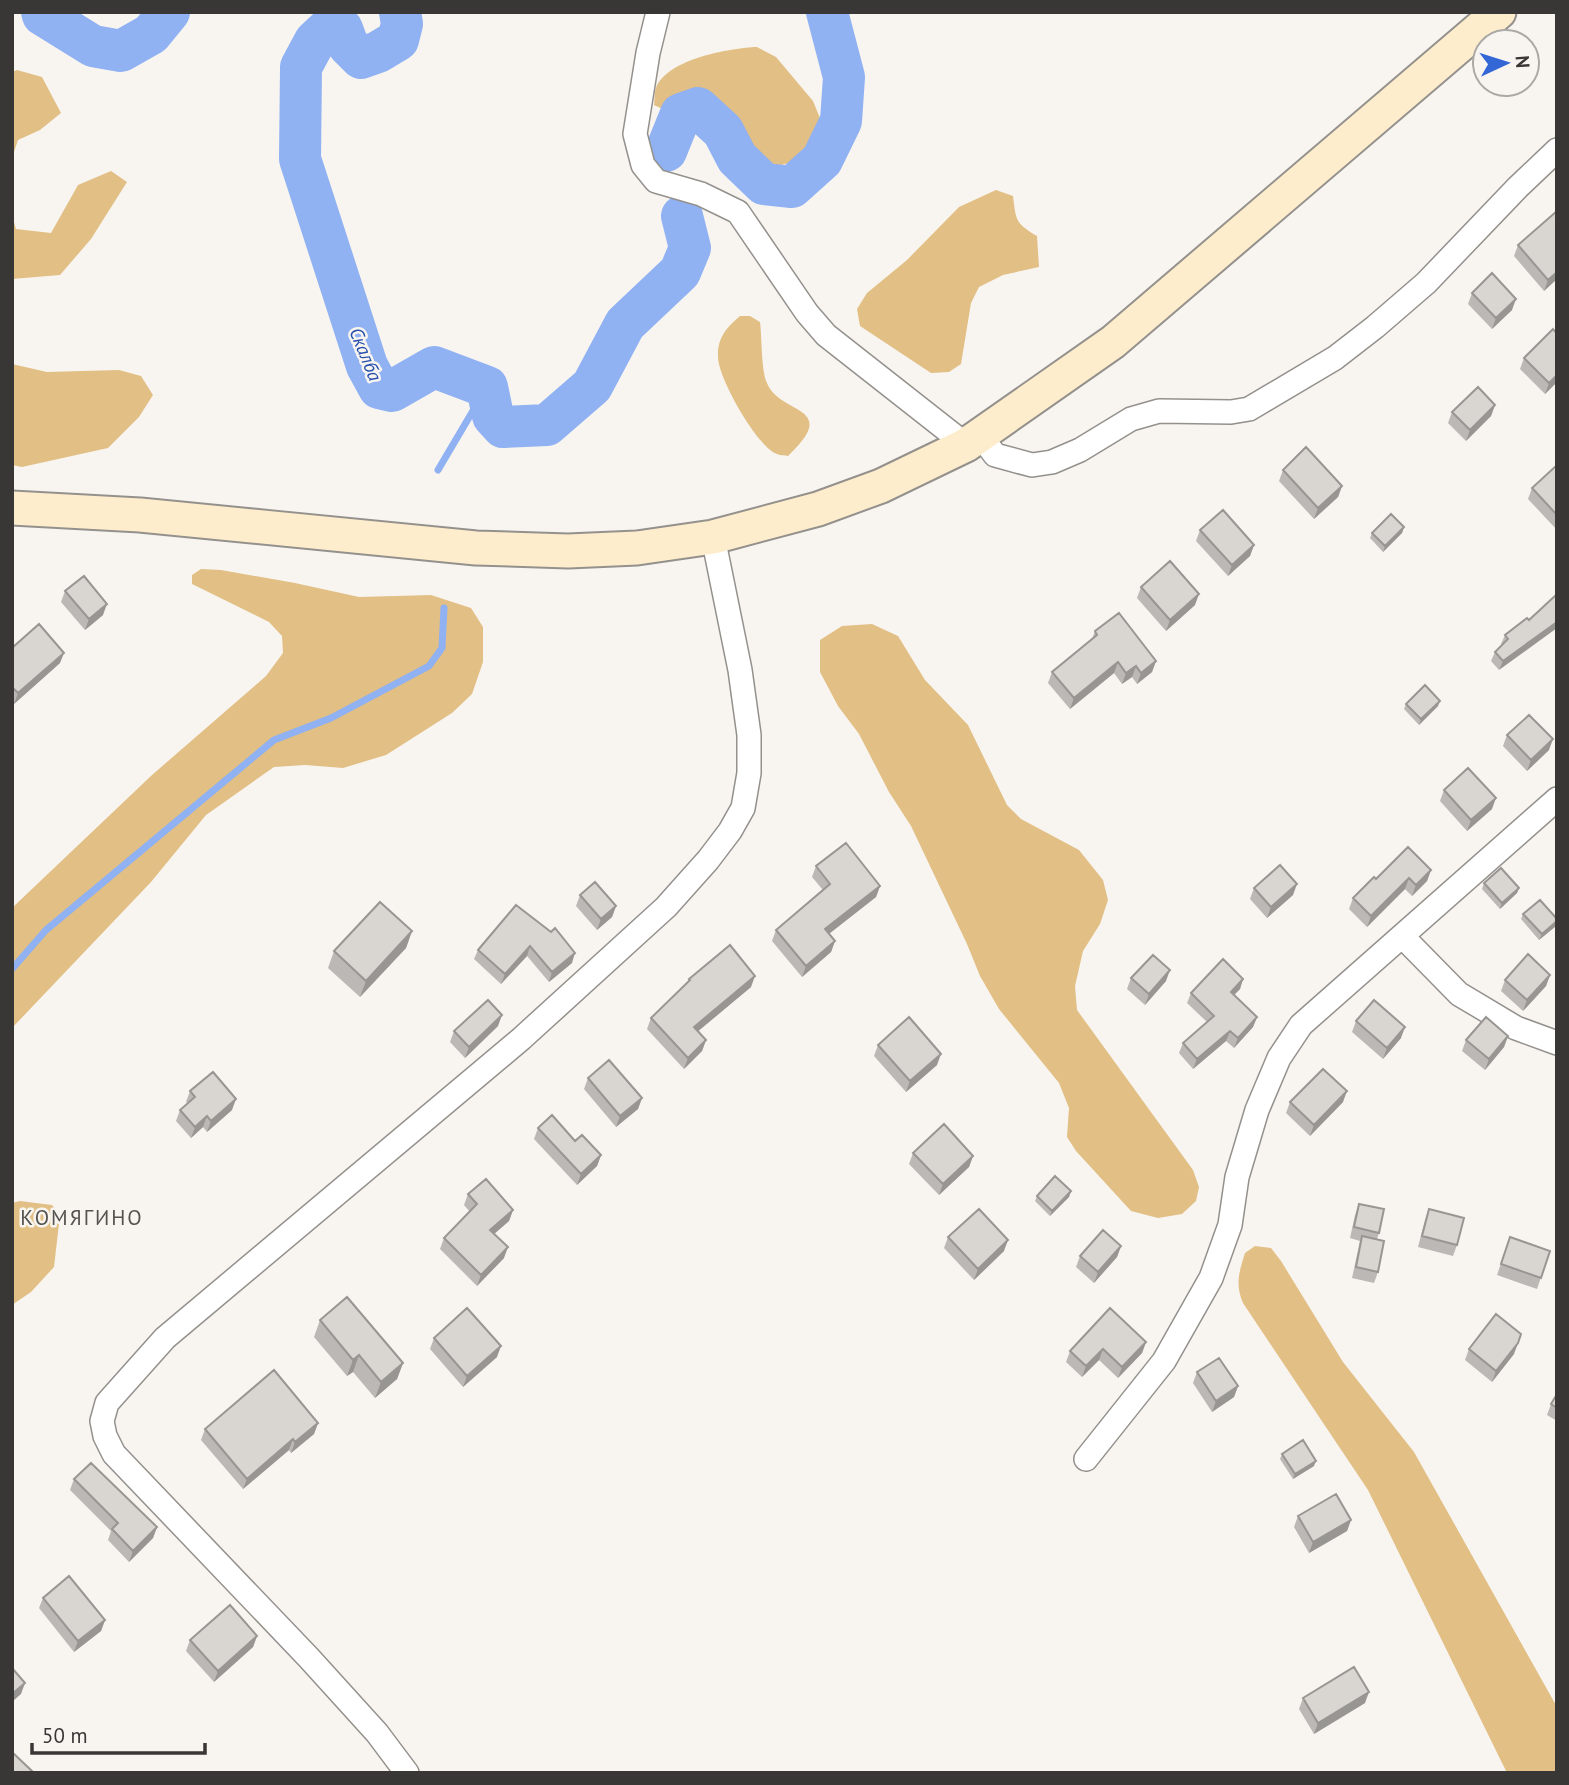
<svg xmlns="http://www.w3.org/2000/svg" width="1569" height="1785" font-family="'PT Sans',sans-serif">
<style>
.green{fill:#e2bf84}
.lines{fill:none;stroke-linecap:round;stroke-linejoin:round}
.stream{stroke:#90b1f2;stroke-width:7}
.river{stroke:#90b1f2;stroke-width:42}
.street-casing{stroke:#94918d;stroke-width:26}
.secondary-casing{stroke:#94918d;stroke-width:37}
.street{stroke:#fff;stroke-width:23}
.secondary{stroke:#feedcc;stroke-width:33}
.wall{fill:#bbb8b5}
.shaded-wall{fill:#989693}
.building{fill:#d9d6d2;stroke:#989693;stroke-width:2}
.labels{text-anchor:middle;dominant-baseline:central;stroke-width:5;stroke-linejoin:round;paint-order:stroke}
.water-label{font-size:19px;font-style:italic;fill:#2650ac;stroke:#f8f5f1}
.quarter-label{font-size:21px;letter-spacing:2px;fill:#55534f;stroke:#f8f5f1}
</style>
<rect width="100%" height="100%" fill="#f8f5f1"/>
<!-- green -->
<path class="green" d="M757,47L776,57L813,101L820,118L821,129L813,150L797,161L777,166L760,158L746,146L719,105L701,97H689L667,111L654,105C655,100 654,93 656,88C667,59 730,48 757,47Z
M17,70L42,77L61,113L40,130L18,140L12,158V72Z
M111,171L127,182L91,239L60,275L12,279V215L16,229L51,233L78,185Z
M996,190L1013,196C1016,220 1015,223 1037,236L1039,267L1003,275L979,287L971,303L961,364L949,372L931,373L860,326L857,309L867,293L907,260L959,207Z
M740,316H750L760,322C762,337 761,371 767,383C779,415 842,405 788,456C785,455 781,456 777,454C757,447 718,378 718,357C717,338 727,327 740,316Z
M12,364L47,372L119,370L141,376L153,395L139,417L108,448L22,467L12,465Z
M201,569L221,570L295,583L359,597L431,595L471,608L483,627V662L472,694L452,713L386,755L343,768L305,765L274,767L206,815L151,882L12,1028V908L152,775L266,676L283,653L282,636L269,622L192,584V575Z
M872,624L898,636L925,680L968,725L1007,805L1021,819L1079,850L1103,880L1108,900L1100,924L1083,951L1075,986L1077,1010L1193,1170L1199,1187L1196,1201L1182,1214L1158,1218L1131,1211L1076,1151L1067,1137L1069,1108L1059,1083L999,1009L980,976L967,944L911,826L889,792L859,734L838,706L820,672V640L842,626Z
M20,1201L52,1205L60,1215L54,1267L31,1292L12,1305V1203Z
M1255,1246L1271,1248L1281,1261L1343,1362L1414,1452L1557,1707V1773H1507L1368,1490L1243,1303C1235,1285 1239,1272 1245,1253Z"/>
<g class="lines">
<!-- stream -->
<path class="stream" d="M438,470L487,387
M12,969L46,930L274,740L331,718L429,666L442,648L444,608"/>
<!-- river -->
<path class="river" d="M42,12L43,15L93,46L121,51L151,34L169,12
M400,12L402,24L398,40L378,52L361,58L348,45L342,29L331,26L315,41L301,67L300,159L367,366L379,388L392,391L434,367L487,387L493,416L503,427L547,425L592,386L625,324L680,272L690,248L682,216
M666,151L681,114L698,108L723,131L737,158L764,184L792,187L822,160L841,121L844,77L827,12"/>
<!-- street casing -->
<g class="street-casing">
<path id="street" d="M658,12L648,53L635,134L643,165L656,181L701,194L738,212L807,313L826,335L966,445
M980,435L995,455L1032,465L1052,462L1080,450L1131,419L1159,411L1231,412L1249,409L1335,358L1375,327L1426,283L1518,187L1557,150
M1402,936L1459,994L1516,1028L1557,1043
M1086,1459L1164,1361L1211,1278L1230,1225L1237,1177L1257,1110L1279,1058L1301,1025L1557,799
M407,1773L377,1733L309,1658L114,1454L105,1436L102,1421L107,1403L165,1338L521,1039L666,907L708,860L730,831L743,808L749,773V735L740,670L713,537"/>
</g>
<!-- secondary casing -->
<g class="secondary-casing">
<path id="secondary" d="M12,508L140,515L476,548L568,551L637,548L713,537L818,509L881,486L966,445L1113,342L1499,12"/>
</g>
<!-- street -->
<use href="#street" class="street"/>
<!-- secondary -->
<use href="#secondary" class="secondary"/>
</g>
<!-- wall -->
<path class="wall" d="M1557,211V279L1544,291L1514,256L1518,245Z
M1472,293L1512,310L1492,329L1468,304Z
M1524,358L1557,382L1545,394L1520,369Z
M1495,405L1491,416L1466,441L1448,423L1452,412Z
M1557,465V530L1528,499L1532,488Z
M1283,470L1342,486L1338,497L1314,519L1279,481Z
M1404,527L1402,533L1383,552L1370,538L1372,533Z
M1200,530L1254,545L1250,556L1228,576L1196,541Z
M1141,587L1195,605L1166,631L1137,598Z
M65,591L103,615L85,630L61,602Z
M1527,618L1499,670L1491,661L1495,652L1502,645L1501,644L1505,635Z
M1095,631L1156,661L1152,672L1137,684L1132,677L1122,684L1114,673L1070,709L1048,683L1052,672L1092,639Z
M12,648L60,663L14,704L12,702Z
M1406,704L1438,706L1419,725L1404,709Z
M1507,735L1549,750L1527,771L1503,746Z
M1444,790L1492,809L1467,831L1440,801Z
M816,866L880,886L876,897L829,934L835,941L831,952L802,977L772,941L776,930L823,890L812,877Z
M1431,870L1427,881L1412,896L1405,889L1367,927L1349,909L1353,898L1376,879Z
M1484,883L1519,888L1517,893L1500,909L1482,889Z
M1254,888L1293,895L1267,918L1250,899Z
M580,895L616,906L612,917L597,930L576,906Z
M1523,914L1557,919V922L1556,926L1539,940L1521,919Z
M412,931L406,948L360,997L328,968L334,951Z
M551,932L572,963L549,982L527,956L501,984L474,959L478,950Z
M1550,975L1546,986L1523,1011L1501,991L1505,980Z
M1131,978L1166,981L1145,1005L1127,989Z
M689,979L751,987L698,1031L706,1040L702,1051L684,1069L647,1029L651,1018L687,983Z
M1243,979L1240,989L1234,995L1257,1017L1253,1027L1234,1048L1226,1041L1193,1069L1179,1053L1183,1043L1207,1022L1187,1003L1191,993Z
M1356,1021L1401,1038L1383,1059L1352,1032Z
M498,1026L465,1058L450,1042L454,1031Z
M1508,1036L1504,1047L1485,1070L1462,1051L1466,1040Z
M878,1045L937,1065L906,1092L874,1056Z
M588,1078L642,1098L638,1109L616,1127L584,1089Z
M190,1091L232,1110L207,1132L203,1127L191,1138L176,1121L180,1110L188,1103L186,1102Z
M1290,1102H1343L1310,1136L1286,1113Z
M538,1128L575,1141L601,1155L597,1166L577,1185L534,1139Z
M913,1153L973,1156L969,1167L939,1195L909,1164Z
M1071,1191L1069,1197L1050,1216L1035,1201L1037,1196Z
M468,1194L513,1210L509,1221L494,1234L504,1258L477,1286L440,1249L444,1238L470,1212L464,1205Z
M1359,1204L1379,1233L1377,1239L1378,1272L1374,1283L1352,1278L1360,1241L1350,1238L1355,1215Z
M1429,1209L1457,1245L1453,1256L1418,1247L1425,1220Z
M948,1237L1004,1251L974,1280L944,1248Z
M1510,1237L1550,1251L1537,1289L1497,1275Z
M1121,1246L1117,1257L1094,1283L1076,1267L1080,1256Z
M320,1320L403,1363L397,1379L375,1398L353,1372L347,1376L314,1337Z
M434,1338L497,1357L463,1387L430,1349Z
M1146,1342L1142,1353L1118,1378L1099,1360L1082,1377L1066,1362L1070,1351Z
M1469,1349L1514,1354L1492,1382L1465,1360Z
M1197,1372L1238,1386L1234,1397L1212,1412L1193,1383Z
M1557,1394V1421L1547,1415L1551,1404Z
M318,1423L314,1434L291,1453L289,1450L243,1489L201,1440L205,1429Z
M1282,1454L1314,1466L1293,1479L1280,1459Z
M74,1479L157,1527L153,1538L129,1562L108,1540L111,1531L70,1490Z
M1298,1516L1351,1520L1347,1531L1309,1553L1294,1527Z
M43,1598L105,1620L101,1631L74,1652L39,1608Z
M257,1636L253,1647L214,1682L186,1651L190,1640Z
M1303,1698L1365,1703L1314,1734L1299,1709Z"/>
<!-- shaded-wall -->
<path class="shaded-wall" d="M1557,272V279L1544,291L1548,280Z
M1516,299L1512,310L1492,329L1496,318Z
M1557,375V382L1545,394L1549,383Z
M1495,405L1491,416L1466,441L1470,430Z
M1342,486L1338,497L1314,519L1318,508Z
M1404,527L1402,533L1383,552L1385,546Z
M1254,545L1250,556L1228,576L1232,565Z
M1199,594L1195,605L1166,631L1170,620Z
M107,604L103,615L85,630L89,619Z
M1557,622V628L1499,670L1503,661Z
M64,653L60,663L14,704L18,693Z
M1156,661L1152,672L1137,684L1141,673Z
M1118,662L1114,673L1070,709L1074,698Z
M1136,666L1132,677L1122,684L1126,673Z
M1440,701L1438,706L1419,725L1421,719Z
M1553,739L1549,750L1527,771L1531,760Z
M1496,798L1492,809L1467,831L1471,820Z
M1431,870L1427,881L1412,896L1416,885Z
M1409,878L1405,889L1367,927L1371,916Z
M1297,884L1293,895L1267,918L1271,907Z
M880,886L876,897L821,940L825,929Z
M1519,888L1517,893L1500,909L1502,903Z
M616,906L612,917L597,930L601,919Z
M1557,921L1556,926L1539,940L1542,934Z
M412,931L406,948L360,997L366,981Z
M835,941L831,952L802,977L806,966Z
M530,946L527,956L501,984L505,974Z
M575,953L572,963L549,982L552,972Z
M1170,970L1166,981L1145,1005L1149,994Z
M1550,975L1546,986L1523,1011L1527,1000Z
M755,976L751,987L690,1038L694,1027Z
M1243,979L1240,989L1227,1002L1231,992Z
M502,1015L498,1026L465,1058L469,1047Z
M1257,1017L1253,1027L1234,1048L1238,1038Z
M1405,1027L1401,1038L1383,1059L1387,1048Z
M1230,1031L1226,1041L1193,1069L1197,1059Z
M1508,1036L1504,1047L1485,1070L1489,1059Z
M706,1040L702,1051L684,1069L688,1058Z
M941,1054L937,1065L906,1092L910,1081Z
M1347,1091L1343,1102L1310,1136L1314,1125Z
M642,1098L638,1109L616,1127L620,1116Z
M236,1099L232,1110L207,1132L211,1121Z
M207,1116L203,1127L191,1138L195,1127Z
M601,1155L597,1166L577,1185L581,1174Z
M973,1156L969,1167L939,1195L943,1184Z
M1071,1191L1069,1197L1050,1216L1052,1211Z
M513,1210L509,1221L486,1241L490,1230Z
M1008,1240L1004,1251L974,1280L978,1269Z
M1121,1246L1117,1257L1094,1283L1098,1272Z
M508,1247L504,1258L477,1286L481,1275Z
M1146,1342L1142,1353L1118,1378L1122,1367Z
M1518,1343L1514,1354L1492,1382L1496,1371Z
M501,1346L497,1357L463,1387L467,1376Z
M1103,1349L1099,1360L1082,1377L1086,1366Z
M359,1355L353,1372L347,1376L353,1360Z
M403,1363L397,1379L375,1398L381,1382Z
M1238,1386L1234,1397L1212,1412L1216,1401Z
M318,1423L314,1434L291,1453L295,1442Z
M293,1439L289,1450L243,1489L247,1479Z
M1316,1461L1314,1466L1293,1479L1295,1474Z
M1351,1520L1347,1531L1309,1553L1313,1542Z
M157,1527L153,1538L129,1562L133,1551Z
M105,1620L101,1631L74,1652L78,1641Z
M257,1636L253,1647L214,1682L218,1671Z
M25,1683L21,1694L12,1702V1694Z
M1369,1692L1365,1703L1314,1734L1318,1723Z"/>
<!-- building -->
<path class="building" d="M1557,211V272L1548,280L1518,245Z
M1492,273L1516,299L1496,318L1472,293Z
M1553,329L1557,334V375L1549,383L1524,358Z
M1478,387L1495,405L1470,430L1452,412Z
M1306,447L1342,486L1318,508L1283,470Z
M1557,465V515L1532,488Z
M1223,510L1254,545L1232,565L1200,530Z
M1391,514L1404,527L1385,546L1372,533Z
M1170,561L1199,594L1170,620L1141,587Z
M84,576L107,604L89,619L65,591Z
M1557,594V622L1503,661L1495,652L1508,639L1505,635L1527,618L1529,620Z
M1119,613L1156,661L1141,673L1136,666L1126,673L1118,662L1074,698L1052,672L1097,635L1095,631Z
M39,624L64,653L18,693L12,687V648Z
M1425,685L1440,701L1421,719L1406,704Z
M1529,715L1553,739L1531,760L1507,735Z
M1468,768L1496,798L1471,820L1444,790Z
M846,843L880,886L825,929L835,941L806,966L776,930L830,884L816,866Z
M1408,847L1431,870L1416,885L1409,878L1371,916L1353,898L1374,877L1376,879Z
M1280,865L1297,884L1271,907L1254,888Z
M1501,868L1519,888L1502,903L1484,883Z
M595,882L616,906L601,919L580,895Z
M1540,900L1557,919V921L1542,934L1523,914Z
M380,902L412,931L366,981L334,951Z
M516,905L551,932L555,928L575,953L552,972L530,946L505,974L478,950Z
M730,945L755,976L694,1027L706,1040L688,1058L651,1018L690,980L689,979Z
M1528,954L1550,975L1527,1000L1505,980Z
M1153,955L1170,970L1149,994L1131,978Z
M1223,959L1243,979L1231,992L1257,1017L1238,1038L1230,1031L1197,1059L1183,1043L1214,1016L1191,993Z
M488,1000L502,1015L469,1047L454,1031Z
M1374,1000L1405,1027L1387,1048L1356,1021Z
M909,1017L941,1054L910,1081L878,1045Z
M1486,1017L1508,1036L1489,1059L1466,1040Z
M609,1060L642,1098L620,1116L588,1078Z
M1323,1069L1347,1091L1314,1125L1290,1102Z
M213,1072L236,1099L211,1121L207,1116L195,1127L180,1110L195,1097L190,1091Z
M552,1115L575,1141L582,1135L601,1155L581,1174L538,1128Z
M944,1124L973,1156L943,1184L913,1153Z
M1055,1176L1071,1191L1052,1211L1037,1196Z
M486,1179L513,1210L490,1230L508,1247L481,1275L444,1238L477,1204L468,1194Z
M1359,1204L1384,1209L1379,1233L1354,1227Z
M979,1209L1008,1240L978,1269L948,1237Z
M1429,1209L1464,1218L1457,1245L1422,1236Z
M1103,1230L1121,1246L1098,1272L1080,1256Z
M1362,1236L1384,1241L1378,1272L1356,1267Z
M1510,1237L1550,1251L1541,1278L1501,1264Z
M347,1297L403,1363L381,1382L359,1355L353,1360L320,1320Z
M467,1308L501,1346L467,1376L434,1338Z
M1110,1308L1146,1342L1122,1367L1103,1349L1086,1366L1070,1351Z
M1496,1314L1521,1334L1518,1343L1496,1371L1469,1349Z
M1219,1358L1238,1386L1216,1401L1197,1372Z
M274,1370L318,1423L295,1442L293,1439L247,1479L205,1429Z
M1557,1394V1408L1551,1404Z
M1303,1440L1316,1461L1295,1474L1282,1454Z
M91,1463L157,1527L133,1551L112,1529L118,1523L74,1479Z
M1336,1494L1351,1520L1313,1542L1298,1516Z
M69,1576L105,1620L78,1641L43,1598Z
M230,1605L257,1636L218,1671L190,1640Z
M1354,1667L1369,1692L1318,1723L1303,1698Z
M12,1668L25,1683L12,1694Z
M12,1752L33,1772V1773H12Z"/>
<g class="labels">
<!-- water labels -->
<g class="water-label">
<text transform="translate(366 354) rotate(68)">Скалба</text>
</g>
<!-- quarter labels -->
<g class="quarter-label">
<text x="82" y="1217">КОМЯГИНО</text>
</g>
</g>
<!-- border -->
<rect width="1569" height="1785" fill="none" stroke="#383735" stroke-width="28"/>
<!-- north arrow -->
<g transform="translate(1506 63) rotate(86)"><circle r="33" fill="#f8f5f1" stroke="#aba9a6" stroke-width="2"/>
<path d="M0-5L12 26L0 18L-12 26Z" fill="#3467d6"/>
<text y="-10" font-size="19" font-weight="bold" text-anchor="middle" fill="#383735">N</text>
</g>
<!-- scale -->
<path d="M32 1743v10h173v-10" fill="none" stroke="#383735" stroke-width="3.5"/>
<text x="42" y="1743" font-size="21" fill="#383735" stroke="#f8f5f1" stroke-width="5" paint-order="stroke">50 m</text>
</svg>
